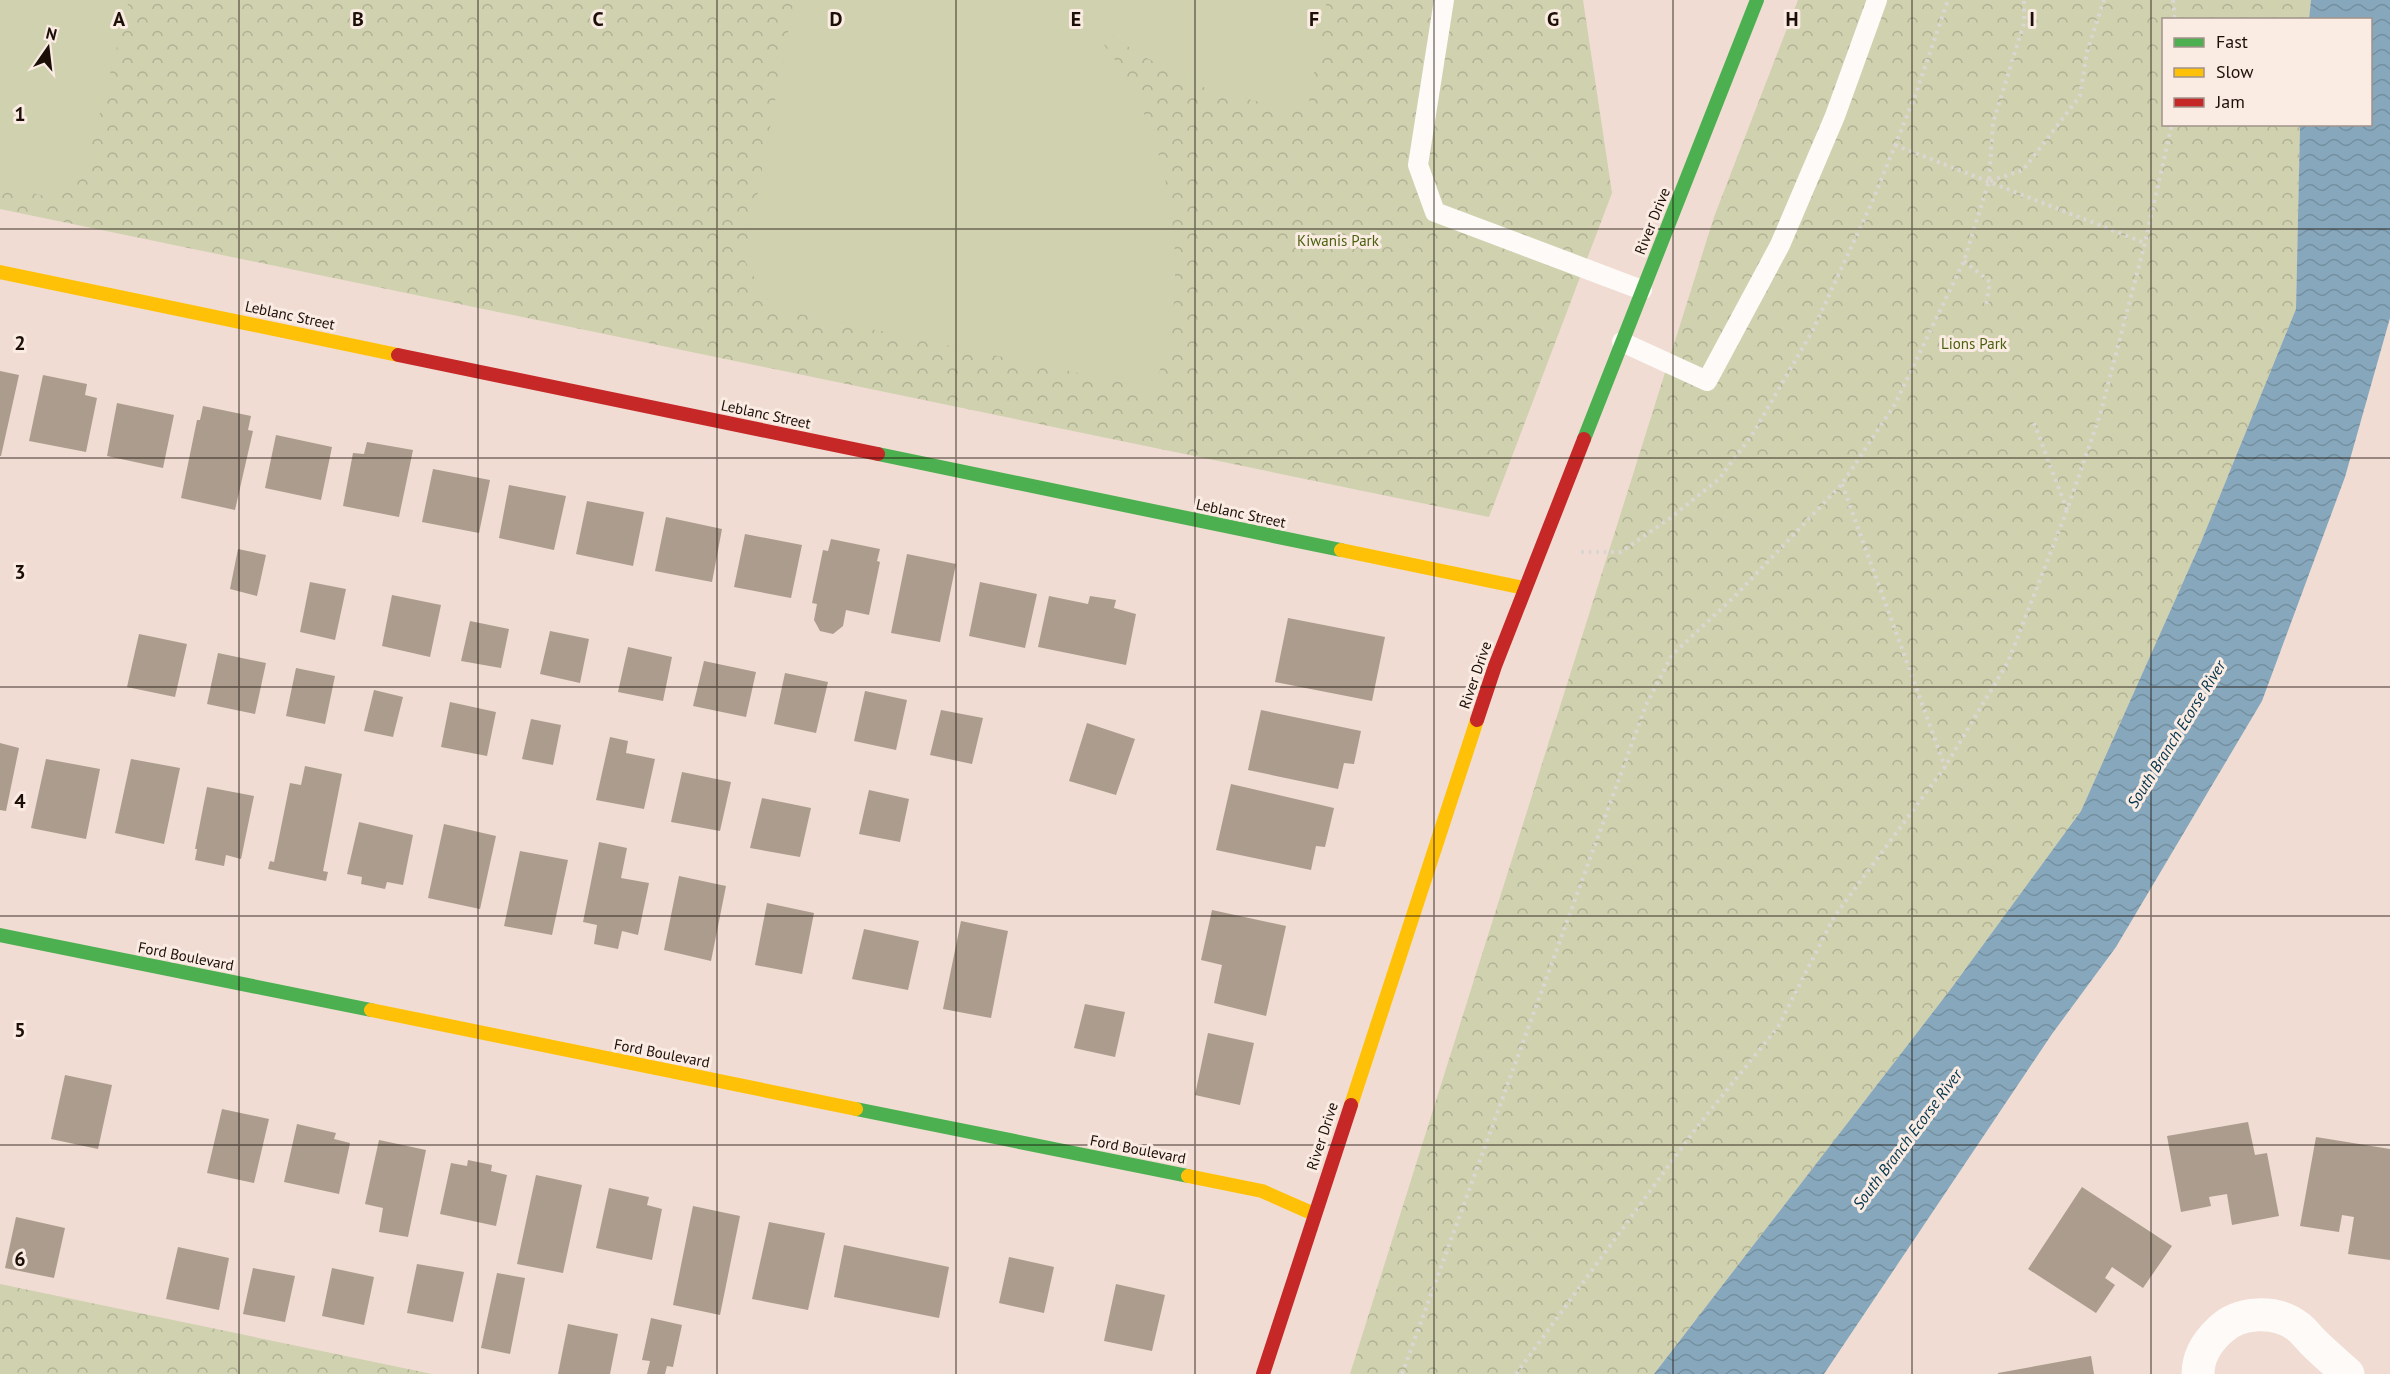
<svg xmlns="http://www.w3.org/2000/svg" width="2390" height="1374" font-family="'PT Sans',sans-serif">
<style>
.park{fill:url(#park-crowns)}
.pitch{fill:#cfd1af}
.water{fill:url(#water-waves)}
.building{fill:#ab9c8e}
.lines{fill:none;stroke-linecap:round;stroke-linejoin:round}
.path{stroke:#dcd6d3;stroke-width:4;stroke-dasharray:3 4.5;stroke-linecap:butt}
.lane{stroke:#fdfaf8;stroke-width:20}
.street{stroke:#fdfaf8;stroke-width:33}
.fast{stroke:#4caf50;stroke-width:14}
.slow{stroke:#ffc107;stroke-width:14}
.jam{stroke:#c62828;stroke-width:14}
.grid{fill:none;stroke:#1b0f08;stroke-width:1.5;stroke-opacity:0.55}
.labels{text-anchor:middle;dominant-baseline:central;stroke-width:6;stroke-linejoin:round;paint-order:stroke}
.street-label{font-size:15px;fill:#1b0f08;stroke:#faebe3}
.park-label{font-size:15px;fill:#49600d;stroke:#faebe3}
.water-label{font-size:16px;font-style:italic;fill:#01334a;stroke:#faebe3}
.grid-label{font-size:20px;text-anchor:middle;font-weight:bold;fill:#1b0f08;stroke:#faebe3;stroke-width:6;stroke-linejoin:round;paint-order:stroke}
</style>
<defs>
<pattern id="park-crowns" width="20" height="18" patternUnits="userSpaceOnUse" patternTransform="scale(1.5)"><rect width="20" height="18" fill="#cfd1af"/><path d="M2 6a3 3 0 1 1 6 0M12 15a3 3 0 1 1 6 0" fill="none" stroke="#b1b295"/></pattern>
<pattern id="water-waves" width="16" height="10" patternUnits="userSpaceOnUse" patternTransform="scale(1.5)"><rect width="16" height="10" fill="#87a8bc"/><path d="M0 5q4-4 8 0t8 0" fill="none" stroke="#748fa0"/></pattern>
</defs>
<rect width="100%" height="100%" fill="#f0dcd2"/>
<!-- park -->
<path class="park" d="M0,0H1583L1612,193L1489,517L0,209Z
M1798,0H2311L2309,19L2164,20V124L2300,125L2296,309L2201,542L2081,811L1950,990L1654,1374H1350L1714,217Z
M0,1284L432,1374H0Z"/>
<!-- pitch -->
<path class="pitch" d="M0,0H129L84,175L49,197L0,185Z
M794,0H1327L1307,113L1209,90L1139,54L1084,16C1096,35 1111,53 1123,72C1170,152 1185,250 1169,341C1166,357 1158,373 1153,389L772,308L745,261Z"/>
<!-- water -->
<path class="water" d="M2311,0H2390V318L2345,477L2262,701L2116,947L2052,1034L1824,1374H1654L1950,990L2081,811L2201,542L2296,309L2300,125L2370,124V20L2309,19Z"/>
<!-- building -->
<path class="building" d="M0,371L19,375L1,456H0Z
M43,375L87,384L85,395L97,398L86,452L29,441Z
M117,403L174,415L163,468L107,456Z
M203,406L251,416L248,430L253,431L235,510L181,498L197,420H200Z
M276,435L332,447L321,500L265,488Z
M367,442L413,450L399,517L343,506L353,453L364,454Z
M433,469L490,480L479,533L422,522Z
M509,485L566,496L554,550L499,538Z
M587,501L644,512L633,566L576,554Z
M666,517L722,529L712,582L655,571Z
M745,534L802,545L791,598L734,587Z
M831,539L880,549L877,561L880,562L869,615L846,610L843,626L833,634L820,631L814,620L817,604L812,603L823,550L828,551Z
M238,549L266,555L257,596L230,589Z
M907,554L956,564L940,642L891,633Z
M310,582L346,589L335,640L300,632Z
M980,582L1037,594L1025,648L969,636Z
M392,595L441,605L430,657L382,646Z
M1049,596L1088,604L1090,596L1116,600L1114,608L1136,614L1126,665L1038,647Z
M1288,618L1385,637L1372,701L1275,682Z
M470,621L509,629L501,668L461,661Z
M550,631L589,639L580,683L540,674Z
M139,634L187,644L175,697L127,687Z
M628,647L672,657L663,701L618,692Z
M218,653L266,663L255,714L207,704Z
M704,661L756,672L746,717L693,706Z
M296,668L335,676L325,724L286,716Z
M785,673L828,682L816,733L774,724Z
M374,690L403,697L393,737L364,731Z
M865,691L907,700L896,750L854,741Z
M450,702L496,712L487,756L441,747Z
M941,710L983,718L972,764L930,755Z
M1261,710L1361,731L1354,764L1344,763L1338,789L1248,770Z
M531,719L561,725L553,765L522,759Z
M1087,723L1135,739L1116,795L1069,781Z
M610,737L628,741L626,753L655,759L644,809L596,800Z
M0,743L19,748L6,811L0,810Z
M46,759L100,769L86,839L31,828Z
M131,759L180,768L164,844L115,833Z
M305,766L342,774L323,871L328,872L326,881L268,869L270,861L274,862L290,783L301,785Z
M682,772L731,782L720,831L671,822Z
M1231,784L1334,808L1325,847L1316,846L1311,870L1216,850Z
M207,787L254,796L241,859L226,855L224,866L195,860L197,849H195Z
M869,790L909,799L900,842L859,834Z
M762,798L811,808L800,857L750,848Z
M359,822L413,835L403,885L387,882L385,889L361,884L362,877L347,874Z
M444,824L496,836L480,909L428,898Z
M599,842L627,848L621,878L649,883L638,935L622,931L618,949L594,944L597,925L583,922Z
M520,851L568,860L552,935L504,926Z
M679,876L726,886L711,961L664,950Z
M767,903L814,913L802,974L755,965Z
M1212,910L1286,926L1266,1016L1214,1003L1222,965L1201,960Z
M961,921L1008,931L991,1018L943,1009Z
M864,929L919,941L908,990L852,979Z
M1085,1004L1125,1012L1115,1057L1074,1048Z
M1208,1033L1254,1043L1240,1105L1195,1095Z
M65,1075L112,1085L98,1149L51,1139Z
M222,1109L269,1119L254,1183L207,1173Z
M2248,1122L2255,1155L2267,1153L2279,1216L2232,1225L2227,1194L2209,1197L2211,1206L2181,1212L2167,1136Z
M297,1124L336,1133L334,1139L350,1143L339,1194L284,1182Z
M2316,1137L2390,1149V1260L2348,1254L2354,1217L2342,1215L2339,1232L2300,1226Z
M379,1140L426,1150L408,1237L379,1232L383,1208L365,1204Z
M468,1160L492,1165L491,1171L507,1175L496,1226L440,1214L451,1163L467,1166Z
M536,1175L582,1185L563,1273L517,1264Z
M2082,1187L2172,1246L2143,1288L2112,1267L2105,1278L2115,1285L2096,1313L2028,1269Z
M609,1188L649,1197L647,1205L662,1209L652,1260L596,1248Z
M693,1206L740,1216L720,1315L673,1305Z
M16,1217L65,1228L54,1278L5,1268Z
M769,1222L825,1233L808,1310L752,1299Z
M844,1245L949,1267L939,1318L834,1297Z
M178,1247L229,1258L219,1310L166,1299Z
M1009,1257L1054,1267L1044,1313L999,1303Z
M417,1264L464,1272L453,1322L407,1313Z
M253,1268L295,1276L285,1322L243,1314Z
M332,1268L374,1277L364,1325L322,1316Z
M497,1273L525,1278L510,1354L481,1348Z
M1116,1284L1165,1295L1152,1351L1104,1341Z
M651,1318L682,1325L673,1367L667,1366L665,1374H647L650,1361L642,1360Z
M568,1324L618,1334L610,1374H558Z
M2091,1356L2094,1374H1998V1373Z"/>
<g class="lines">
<!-- path -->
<path class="path" d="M2173,0L2175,20
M1895,145L2145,243
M1990,181L2023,170L2080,96L2087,52L2104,0
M1964,261L1990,282L1986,305
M2034,423L2067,510
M1842,484L1945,767
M1581,552H1621L1669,519L1719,479L1752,435L1813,330L1873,200L1915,96L1948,0
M1402,1374L1646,705L1672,655L1734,597L1842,484L1895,404L1964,261L1989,181L1993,123L2024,23V0
M1516,1374L1697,1127L1778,1027L1834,917L1945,767L2008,662L2067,510L2100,415L2145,243L2172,124"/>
<!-- lane -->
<path class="lane" d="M1444,0L1418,165L1435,212L1642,290
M1622,342L1707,381L1780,245L1835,116L1877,0"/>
<!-- street -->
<path class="street" d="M2198,1374C2198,1356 2207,1342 2220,1330C2239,1311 2276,1310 2297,1326C2303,1330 2308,1337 2314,1343C2325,1354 2337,1364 2348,1374"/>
<!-- fast -->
<path class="fast" d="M1584,439L1757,0
M878,454L1341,550
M0,935L371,1010
M856,1109L1188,1176"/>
<!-- slow -->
<path class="slow" d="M0,272L398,355
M1341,550L1524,588
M371,1010L856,1109
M1351,1105L1477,720
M1188,1176L1262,1191L1314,1214"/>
<!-- jam -->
<path class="jam" d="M398,355L878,454
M1477,720L1495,666L1584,439
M1263,1374L1351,1105"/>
</g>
<!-- grid -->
<path class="grid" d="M239,0V1374M478,0V1374M717,0V1374M956,0V1374M1195,0V1374M1434,0V1374M1673,0V1374M1912,0V1374M2151,0V1374M0,229H2390M0,458H2390M0,687H2390M0,916H2390M0,1145H2390"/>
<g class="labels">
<!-- street labels -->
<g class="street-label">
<text transform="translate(1652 221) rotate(-68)">River Drive</text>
<text transform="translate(290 315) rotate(12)">Leblanc Street</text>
<text transform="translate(766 414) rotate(12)">Leblanc Street</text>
<text transform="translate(1241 513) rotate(12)">Leblanc Street</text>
<text transform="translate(1475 675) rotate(-71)">River Drive</text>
<text transform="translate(186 956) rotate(11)">Ford Boulevard</text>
<text transform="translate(662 1053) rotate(11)">Ford Boulevard</text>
<text transform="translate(1322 1136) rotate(-72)">River Drive</text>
<text transform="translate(1138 1149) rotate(11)">Ford Boulevard</text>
</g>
<!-- park labels -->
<g class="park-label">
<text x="1338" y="240">Kiwanis Park</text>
<text x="1974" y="343">Lions Park</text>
</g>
<!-- water labels -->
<g class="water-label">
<text transform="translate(2176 734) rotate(-58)">South Branch Ecorse River</text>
<text transform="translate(1907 1139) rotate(-53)">South Branch Ecorse River</text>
</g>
</g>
<g class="grid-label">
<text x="119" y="26">A</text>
<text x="358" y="26">B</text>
<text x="598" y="26">C</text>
<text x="836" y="26">D</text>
<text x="1076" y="26">E</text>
<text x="1314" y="26">F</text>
<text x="1553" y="26">G</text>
<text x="1792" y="26">H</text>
<text x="2032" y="26">I</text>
<text x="20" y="121">1</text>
<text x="20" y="350">2</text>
<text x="20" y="579">3</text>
<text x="20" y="808">4</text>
<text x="20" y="1037">5</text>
<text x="20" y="1266">6</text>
</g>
<!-- legend -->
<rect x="2162" y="18" width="210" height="108" fill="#faebe3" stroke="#a1938b" stroke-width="1.5"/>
<rect x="2174" y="38" width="30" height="9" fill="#4caf50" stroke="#a1938b" stroke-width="1.5"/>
<text x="2216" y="48" font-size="18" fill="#1b0f08">Fast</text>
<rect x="2174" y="68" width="30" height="9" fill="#ffc107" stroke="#a1938b" stroke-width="1.5"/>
<text x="2216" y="78" font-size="18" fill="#1b0f08">Slow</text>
<rect x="2174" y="98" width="30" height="9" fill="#c62828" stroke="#a1938b" stroke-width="1.5"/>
<text x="2216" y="108" font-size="18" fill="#1b0f08">Jam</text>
<!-- north arrow -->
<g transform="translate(48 48) rotate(14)" stroke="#faebe3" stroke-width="4.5" paint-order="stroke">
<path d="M0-4.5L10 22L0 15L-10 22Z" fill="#1b0f08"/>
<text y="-9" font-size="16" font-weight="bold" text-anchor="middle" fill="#1b0f08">N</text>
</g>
</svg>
